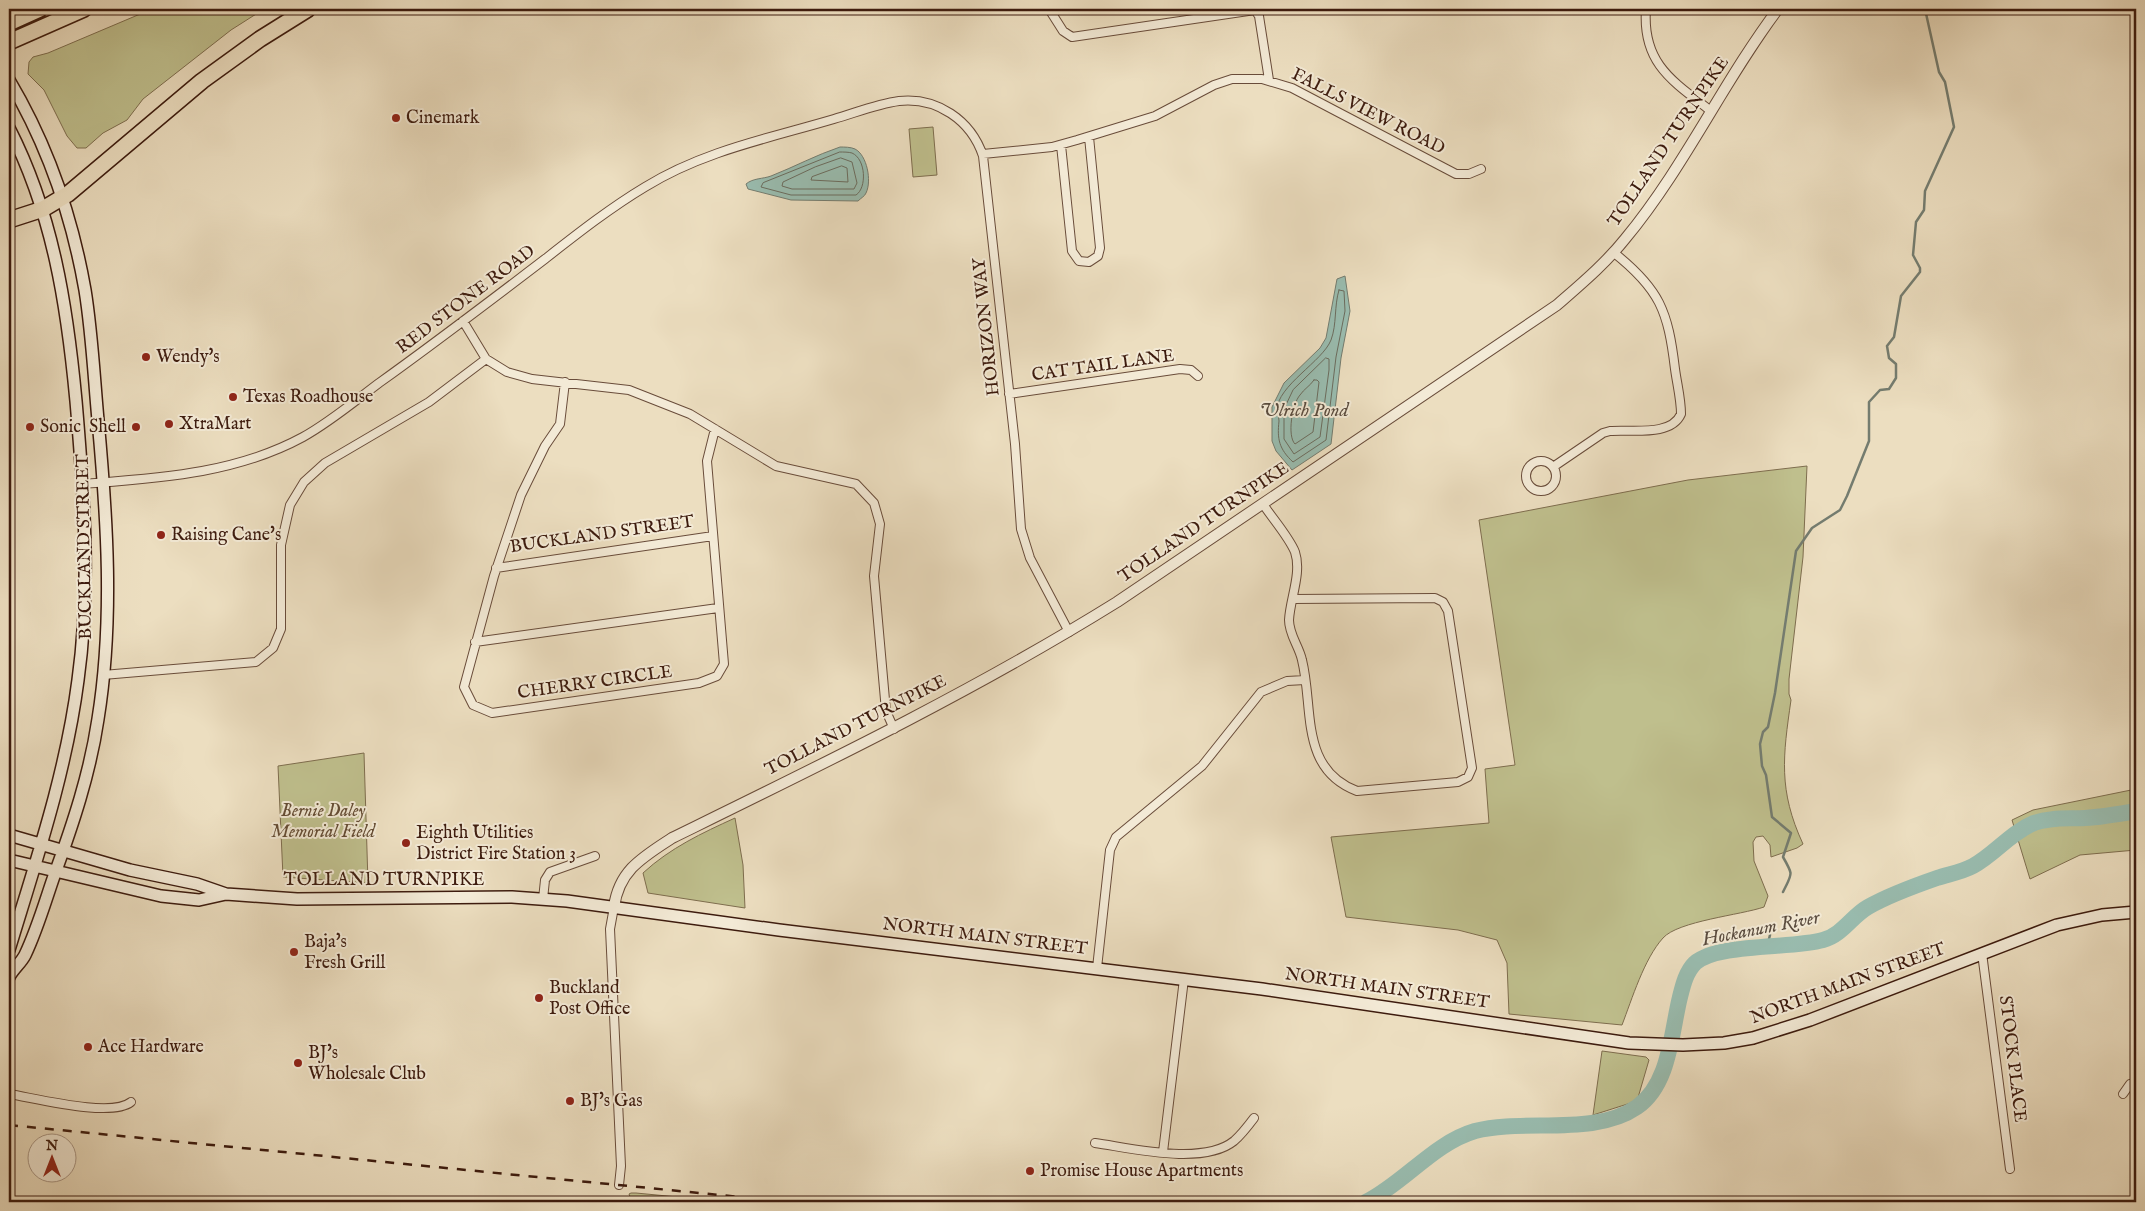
<svg xmlns="http://www.w3.org/2000/svg" width="2145" height="1211" font-family="'IM FELL English',serif">
<style>
.green{fill:#bfbf8d;stroke:#7e6d4e}
.water{fill:#99bcaf;stroke:#747c6f}
.lines{fill:none;stroke-linecap:round;stroke-linejoin:round}
.shore{stroke:#6b6c5e;stroke-width:1}
.stream{stroke:#747c6f;stroke-width:2.5}
.river{stroke:#99bcaf;stroke-width:16}
.minor-casing{stroke:#694c3a;stroke-width:10}
.tertiary-casing{stroke:#694c3a;stroke-width:12}
.secondary-casing{stroke:#3d1b0e;stroke-width:14}
.motorway-casing{stroke:#3d1b0e;stroke-width:18}
.minor{stroke:#f3ead6;stroke-width:8}
.tertiary{stroke:#f3ead6;stroke-width:10}
.secondary{stroke:#f3ead6;stroke-width:11}
.motorway{stroke:#ecdec0;stroke-width:15}
.rail{stroke:#3d1b0e;stroke-width:2.5;stroke-dasharray:9 9;stroke-linecap:butt}
.poi-dot{fill:#8f2418;stroke:#f3ead6;stroke-width:2}
.labels{text-anchor:middle;dominant-baseline:central;stroke-width:4;stroke-linejoin:round;paint-order:stroke}
.street-label{font-size:18px;fill:#3d1b0e;stroke:#f3ead6}
.poi-label{font-size:18px;fill:#3d1b0e;stroke:#f3ead6;text-anchor:start}
.park-label{font-size:18px;font-style:italic;fill:#644c34;stroke:#f3ead6}
.water-label{font-size:19px;font-style:italic;fill:#594b3e;stroke:#f3ead6}
</style>
<rect width="100%" height="100%" fill="#ecdec0"/>
<filter id="stains"><feTurbulence type="fractalNoise" baseFrequency=".004" numOctaves="4"/><feColorMatrix values="0 0 0 0 .2 0 0 0 0 .09 0 0 0 0 .02 0 0 0 .5 -.17"/></filter>
<radialGradient id="worn" r=".72"><stop offset=".6" stop-color="#630" stop-opacity="0"/><stop offset="1" stop-color="#630" stop-opacity=".3"/></radialGradient>
<!-- green -->
<path class="green" d="M152,9H264L231,30L143,99L127,120L103,133L86,148H77L67,136L44,90L28,74L29,62L33,57L48,53Z
M933,127L937,175L913,177L909,129Z
M1807,466L1803,557L1789,679V694L1791,700C1783,756 1778,790 1803,844L1797,848L1771,857L1770,845L1763,836L1756,837L1753,842L1754,861L1768,896L1764,907C1741,915 1678,921 1663,938C1644,959 1632,999 1622,1025L1509,1014L1507,963L1497,940L1458,930L1346,917L1331,837L1489,823L1485,769L1515,765L1479,520L1688,480Z
M364,753L368,883L283,877L278,766Z
M2136,789V850L2080,855L2030,879L2012,820L2033,810Z
M735,818L743,865L745,908L648,893L643,873C670,848 702,833 735,818Z
M1602,1051L1646,1057L1649,1060L1637,1101L1593,1115Z
M631,1193H636L729,1202H632L629,1194Z"/>
<!-- water -->
<path class="water" d="M840,147C844,147 851,147 855,149C867,155 872,181 866,193C865,196 861,198 858,201L791,200L748,189L746,184C753,178 763,179 771,176C794,167 816,155 840,147Z
M1345,276L1350,311L1341,358L1331,444L1292,470L1276,451L1272,441V407L1284,383L1320,348L1326,338L1337,279Z"/>
<g class="lines">
<!-- shore -->
<path class="shore" d="M840,152C843,152 849,152 852,153C866,159 867,188 856,195H791L761,187L763,183Z
M841,158L852,162L857,183L854,189H792L782,186L783,182L815,167Z
M842,166L847,168L848,182L811,180L812,177Z
M1339,290L1344,291L1345,311L1336,357L1326,440L1293,462C1279,449 1277,439 1279,421C1279,417 1277,413 1277,410C1277,386 1323,361 1331,340C1337,324 1334,306 1339,290Z
M1326,358L1329,359V370L1320,437L1294,454L1284,439V409L1293,390Z
M1314,380H1317L1319,382L1313,432L1295,444C1287,436 1292,404 1300,395C1304,389 1310,386 1314,380Z"/>
<!-- stream -->
<path class="stream" d="M1783,892C1792,873 1794,876 1783,857L1791,833L1772,817L1766,775L1762,766L1760,744L1763,732L1768,727L1775,693L1796,551L1812,528L1840,510L1847,496L1869,441V402L1880,390L1889,389L1896,378V364L1889,358L1887,346L1894,337L1901,296L1920,272V268L1913,255L1916,222L1924,210L1925,191L1954,127L1945,82L1939,72L1925,9
M1767,947L1770,935"/>
<!-- river -->
<path class="river" d="M1366,1202C1404,1183 1434,1143 1475,1131C1524,1118 1594,1137 1637,1107C1670,1084 1671,1033 1680,997C1683,985 1686,972 1695,963C1718,943 1791,949 1823,940C1842,935 1852,916 1868,907C1889,895 1914,886 1937,878C1949,874 1962,872 1973,866C1995,854 2010,833 2034,823C2051,817 2068,819 2085,818C2102,817 2119,814 2136,811"/>
<!-- minor casing -->
<g class="minor-casing">
<path id="minor" d="M1049,9L1063,31L1072,37L1255,10L1259,16L1269,80
M1646,9C1642,63 1672,81 1711,111
M1061,145L1072,251L1079,261L1089,262L1098,256L1100,248L1089,137
M983,154L1052,147L1077,140L1155,116L1214,85L1232,79H1262L1292,88L1456,174H1469L1481,169
M463,321L486,359L507,372L532,379L629,390L690,414L776,466L856,484L874,503L880,524L874,576L886,711L894,729
M565,382L560,424L545,446L521,495L494,576L464,687L473,705L492,713L699,683L717,676L724,664L707,461L715,429
M1009,394L1180,369L1191,370L1198,376
M1526 476a15 15 0 1 1 30 0a15 15 0 1 1-30 0Z
M1553,467L1603,433L1610,431C1631,429 1671,437 1681,414C1681,399 1677,384 1675,369C1668,311 1660,289 1613,252
M83,484C159,478 235,474 303,437C330,422 355,401 379,383C435,343 490,301 545,259C577,234 610,208 645,187C703,151 770,138 834,119C855,113 877,104 899,101C937,97 971,120 983,156L1015,444L1021,529L1030,558L1069,632
M1263,504C1272,518 1289,537 1295,552C1302,573 1290,599 1289,620C1289,635 1299,646 1302,660C1314,708 1299,769 1357,791L1458,782L1468,777L1472,768L1448,611L1443,602L1435,598L1293,599
M496,568L713,536
M475,642L718,608
M103,675L256,662L273,648L281,629V545L290,505L304,482L325,463L429,402L486,359
M543,899L545,880L550,872L595,856
M614,907L610,929L621,1166L619,1185
M1982,953L2010,1169
M1097,968L1110,850L1116,837L1202,766L1261,692L1287,681L1305,680
M9,1094C35,1098 111,1118 131,1102
M2123,1094L2130,1084L2136,1083
M1095,1143C1131,1148 1203,1166 1234,1141C1241,1135 1248,1126 1254,1118
M1163,1152L1184,979"/>
</g>
<!-- tertiary casing -->
<g class="tertiary-casing">
<path id="tertiary" d="M614,907C619,870 643,857 672,838C823,764 974,691 1117,602L1557,305C1581,284 1605,264 1625,239C1684,168 1723,82 1778,9"/>
</g>
<!-- secondary casing -->
<g class="secondary-casing">
<path id="secondary" d="M9,80C47,144 72,216 85,290C92,333 94,377 98,420C107,518 114,620 98,719C90,773 73,824 54,876C45,902 37,930 25,955C21,963 13,969 9,977
M9,128C53,214 67,305 76,401C84,494 91,587 78,680C66,773 36,861 9,950
M9,835L130,870L197,884L226,894L297,899L512,897L567,901L779,930L1262,989L1629,1043L1683,1045L1724,1043L1753,1038L1810,1020L2057,925L2102,915L2136,912
M9,860L161,896L199,900L226,894"/>
</g>
<!-- motorway casing -->
<g class="motorway-casing">
<path id="motorway" d="M9,23L40,9
M9,42L84,9
M9,220L43,209L68,194L202,81L260,39L308,9"/>
</g>
<!-- minor -->
<use href="#minor" class="minor"/>
<!-- tertiary -->
<use href="#tertiary" class="tertiary"/>
<!-- secondary -->
<use href="#secondary" class="secondary"/>
<!-- motorway -->
<use href="#motorway" class="motorway"/>
<!-- rail -->
<path class="rail" d="M9,1125L791,1202"/>
</g>
<!-- markers -->
<g class="poi-dot">
<circle cx="396" cy="118" r="5"/>
<circle cx="146" cy="357" r="5"/>
<circle cx="233" cy="397" r="5"/>
<circle cx="169" cy="424" r="5"/>
<circle cx="30" cy="427" r="5"/>
<circle cx="136" cy="427" r="5"/>
<circle cx="161" cy="535" r="5"/>
<circle cx="406" cy="843" r="5"/>
<circle cx="294" cy="952" r="5"/>
<circle cx="539" cy="998" r="5"/>
<circle cx="88" cy="1047" r="5"/>
<circle cx="298" cy="1063" r="5"/>
<circle cx="570" cy="1101" r="5"/>
<circle cx="1030" cy="1171" r="5"/>
</g>
<g class="labels">
<!-- street labels -->
<g class="street-label">
<text transform="translate(1368 112) rotate(27)">FALLS VIEW ROAD</text>
<text transform="translate(1669 142) rotate(-56)">TOLLAND TURNPIKE</text>
<text transform="translate(466 300) rotate(-37)">RED STONE ROAD</text>
<text transform="translate(987 327) rotate(-96)">HORIZON WAY</text>
<text transform="translate(1103 366) rotate(-8)">CAT TAIL LANE</text>
<text transform="translate(1204 523) rotate(-34)">TOLLAND TURNPIKE</text>
<text transform="translate(602 535) rotate(-8)">BUCKLAND STREET</text>
<text transform="translate(85 547) rotate(-91)">BUCKLAND STREET</text>
<text transform="translate(595 683) rotate(-8)">CHERRY CIRCLE</text>
<text transform="translate(856 726) rotate(-27)">TOLLAND TURNPIKE</text>
<text x="384" y="880">TOLLAND TURNPIKE</text>
<text transform="translate(985 937) rotate(7)">NORTH MAIN STREET</text>
<text transform="translate(1848 984) rotate(-20)">NORTH MAIN STREET</text>
<text transform="translate(1387 989) rotate(8)">NORTH MAIN STREET</text>
<text transform="translate(2012 1059) rotate(83)">STOCK PLACE</text>
</g>
<!-- poi labels -->
<g class="poi-label">
<text x="406" y="118">Cinemark</text>
<text x="156" y="357">Wendy's</text>
<text x="243" y="397">Texas Roadhouse</text>
<text x="179" y="424">XtraMart</text>
<text x="40" y="427">Sonic</text>
<text x="126" y="427" text-anchor="end">Shell</text>
<text x="171" y="535">Raising Cane's</text>
<text x="416" y="833">Eighth Utilities<tspan x="416" dy="21">District Fire Station 3</tspan></text>
<text x="304" y="942">Baja's<tspan x="304" dy="21">Fresh Grill</tspan></text>
<text x="549" y="988">Buckland<tspan x="549" dy="21">Post Office</tspan></text>
<text x="98" y="1047">Ace Hardware</text>
<text x="308" y="1053">BJ's<tspan x="308" dy="21">Wholesale Club</tspan></text>
<text x="580" y="1101">BJ's Gas</text>
<text x="1040" y="1171">Promise House Apartments</text>
</g>
<!-- park labels -->
<g class="park-label">
<text x="323" y="811">Bernie Daley<tspan x="323" dy="21">Memorial Field</tspan></text>
</g>
<!-- water labels -->
<g class="water-label">
<text x="1304" y="411">Ulrich Pond</text>
<text transform="translate(1761 929) rotate(-11)">Hockanum River</text>
</g>
</g>
<!-- margin -->
<rect width="2145" height="1211" fill="none" stroke="#ecdec0" stroke-width="30"/>
<rect x="10" y="10" width="2125" height="1191" fill="none" stroke="#3d1b0e" stroke-width="2.5"/>
<rect x="15" y="15" width="2115" height="1181" fill="none" stroke="#3d1b0e"/>
<!-- north arrow -->
<g transform="translate(52 1158)"><circle r="24" fill="#f3ead6" stroke="#aa9786"/>
<path d="M0-4L9 19L0 12L-9 19Z" fill="#8f2418"/>
<text y="-8" font-size="14" font-weight="bold" text-anchor="middle" fill="#3d1b0e">N</text>
</g>
<rect width="100%" height="100%" filter="url(#stains)"/>
<rect width="100%" height="100%" fill="url(#worn)"/>
</svg>
